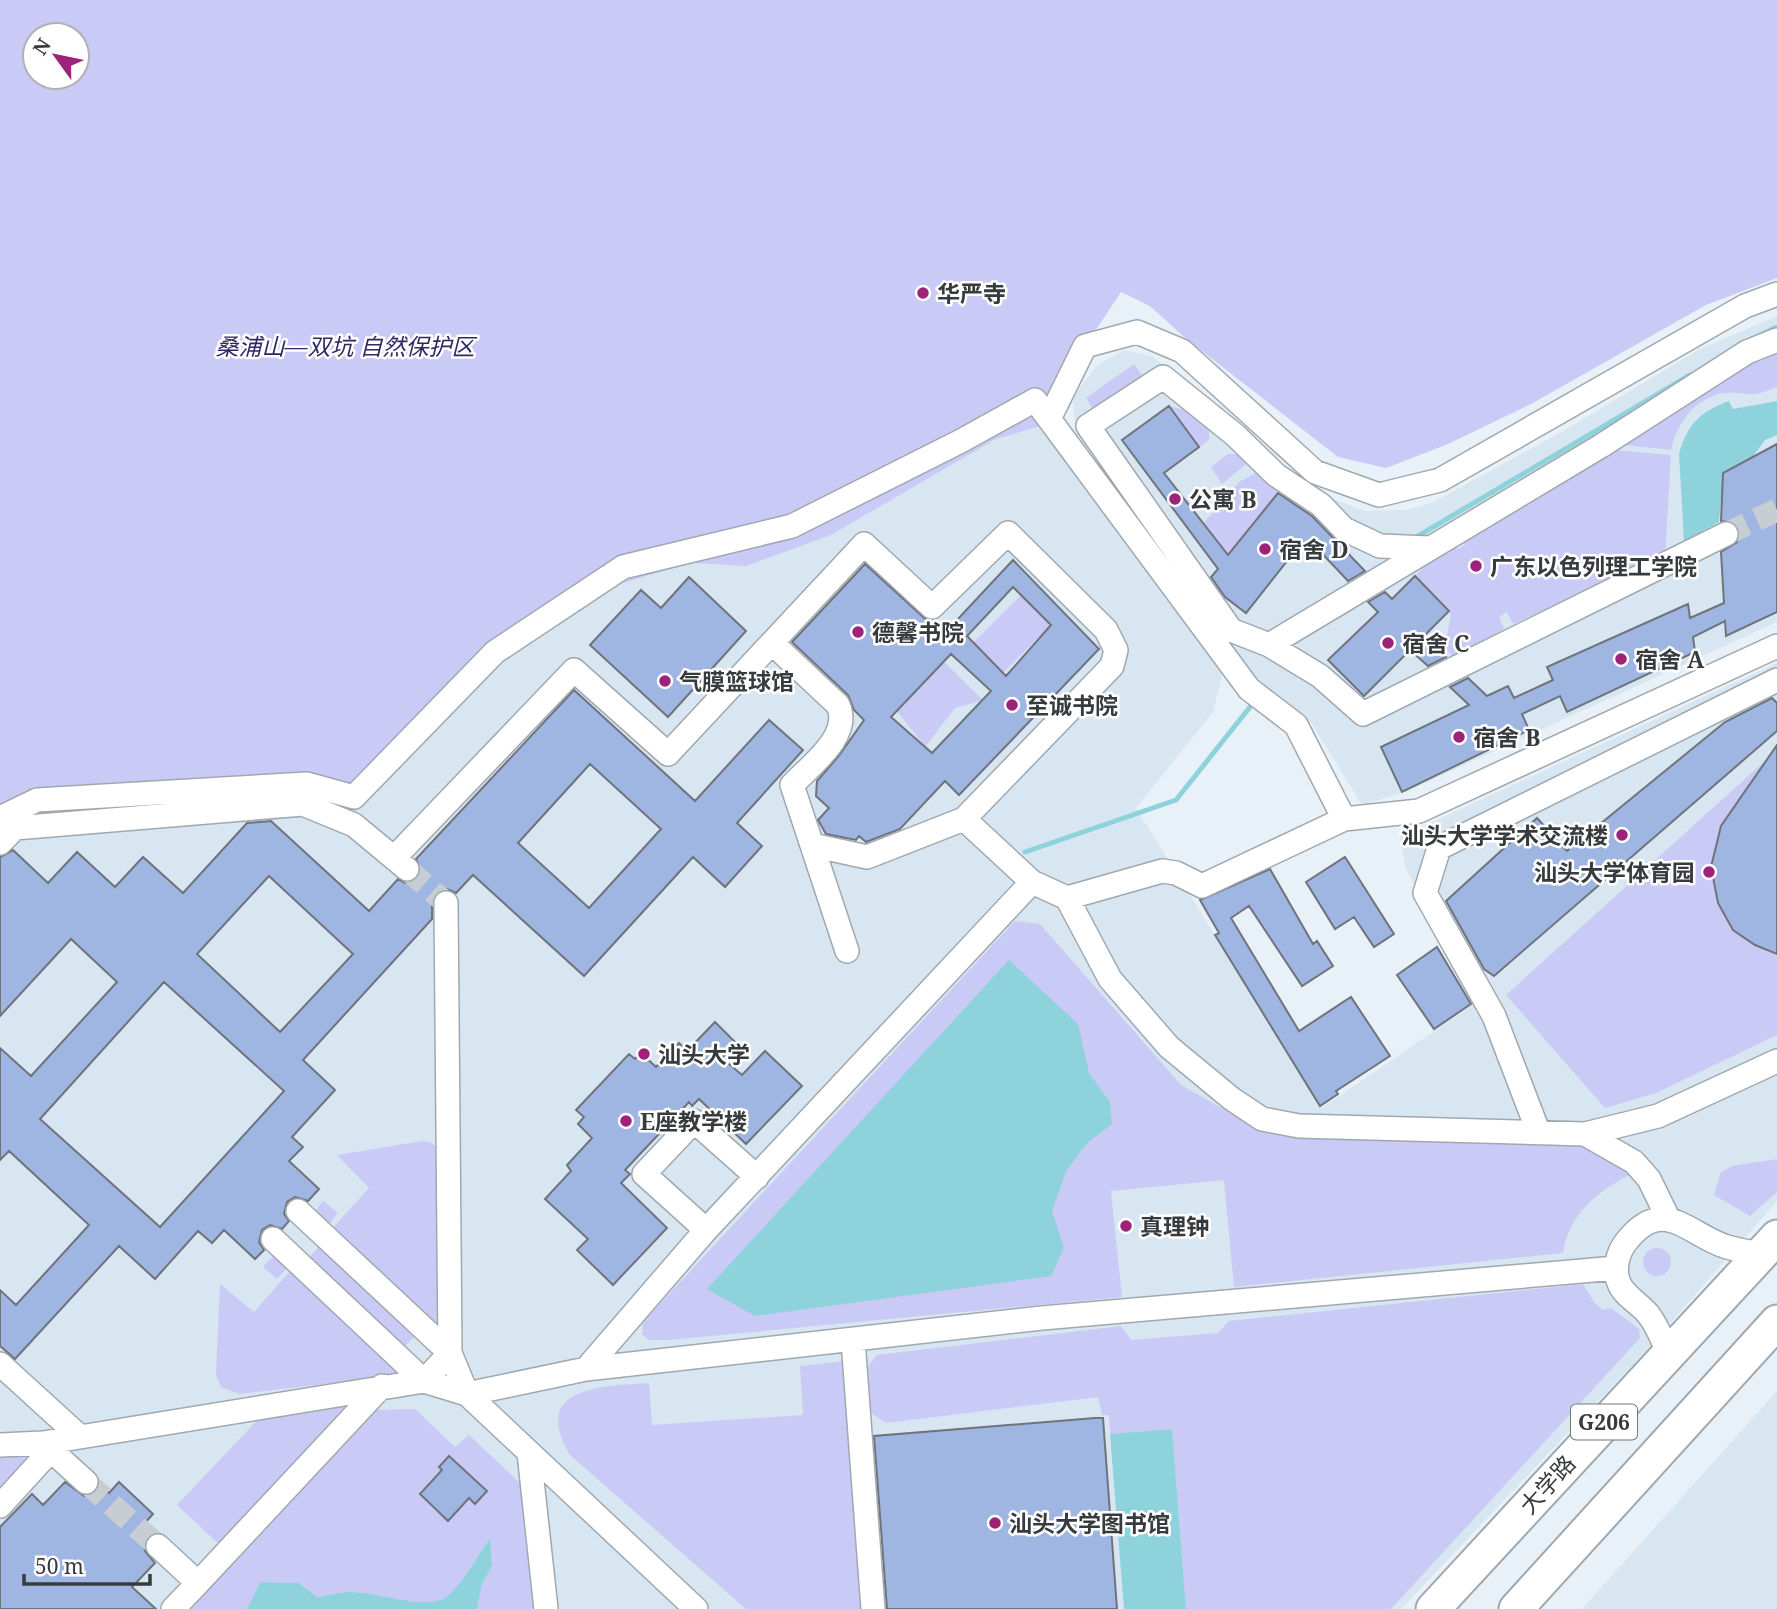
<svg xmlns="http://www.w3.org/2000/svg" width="1777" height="1609" font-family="'Noto Serif','Noto Sans SC',serif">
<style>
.built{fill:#d8e6f2}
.green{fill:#c9caf5;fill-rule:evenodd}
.water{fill:#8ed2dc}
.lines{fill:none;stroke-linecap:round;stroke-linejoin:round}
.stream{stroke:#8ed2dc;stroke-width:5}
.building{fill:#9fb5e2;stroke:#6f737b;stroke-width:2;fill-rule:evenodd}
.minor-tunnel{stroke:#c6cdd3;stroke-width:23;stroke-dasharray:23 11;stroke-linecap:butt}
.minor-casing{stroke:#a0a8af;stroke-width:26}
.highway-casing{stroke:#a0a8af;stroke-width:37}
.minor{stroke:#fff;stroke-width:23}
.highway{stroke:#fff;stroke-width:33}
.poi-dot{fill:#9c227a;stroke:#fff;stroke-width:2.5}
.labels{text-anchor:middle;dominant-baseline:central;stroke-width:5;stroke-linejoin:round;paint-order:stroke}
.shield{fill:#fff;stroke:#747678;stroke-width:2}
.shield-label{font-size:21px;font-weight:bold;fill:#383b3e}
.poi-label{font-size:23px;font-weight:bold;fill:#383b3e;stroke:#fff;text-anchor:start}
.park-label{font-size:23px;font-style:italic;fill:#2e2863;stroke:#fff}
.street-label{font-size:23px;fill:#383b3e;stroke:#fff}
</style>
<rect width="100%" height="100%" fill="#e9f1f8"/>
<!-- built -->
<path class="built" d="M1777,316V622L1405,792L1362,805L1312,724L1255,679L1089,446L1074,419L1073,398L1096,366L1124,350L1152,356L1288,470L1323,495L1366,511L1406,510L1432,503L1563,431L1700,349Z
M1038,427L1073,459L1223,672L1213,712L1136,808L1322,1108L1475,1003L1406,869L1400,837L1777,663V1201L1655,1341L1401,1609H0V833L35,813L515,646L613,586L691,563L746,566L831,535L996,439Z
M1777,1391V1609H1582Z"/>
<!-- green -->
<path class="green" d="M0,0H1777V278L1706,305L1531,404L1448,444L1386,468L1338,457L1184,337L1150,306L1121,292L1056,390L1038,427L996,439L831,535L746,566L691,563L613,586L515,646L356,811L293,795L35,813L0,833ZM35,35H77V77H35Z
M1777,347V387C1770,389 1763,393 1756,394C1745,395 1735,391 1723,393C1694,399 1677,423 1671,450L1617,444Z
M1134,364L1149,385L1100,419L1086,398Z
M1169,406L1203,414L1209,420V440L1199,447Z
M1604,449L1671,455L1665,556L1513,624L1507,612L1499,617L1504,629L1453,658L1445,646L1451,614L1415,576L1451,541L1458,549L1465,545L1459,535Z
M1228,454H1245L1252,459L1222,484L1211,467Z
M1257,472L1283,488L1228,555L1203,524L1239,482Z
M1021,595L1051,625L1003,673L973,643Z
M943,661L983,700L955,708L925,747L897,711Z
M1777,750V1035L1656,1093L1605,1108L1506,995Z
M1015,921L1040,924L1181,1085L1265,1133L1599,1147L1629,1166L1630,1175C1597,1191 1568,1216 1563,1253L1234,1287L1224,1180L1111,1191L1122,1297L668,1340H649L642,1334L643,1322Z
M423,1141L432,1143L440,1152V1328L430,1326L330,1231L369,1188L337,1155Z
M1777,1159V1192L1750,1216L1714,1195L1721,1172L1732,1166Z
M323,1201L338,1213L328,1225L314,1213Z
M320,1245L417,1333L403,1349L306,1261Z
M1643 1262a14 14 0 1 1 28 0a14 14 0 1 1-28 0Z
M273,1256L287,1268L277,1279L263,1267Z
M290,1271L397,1367L401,1375L240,1394L221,1387L216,1375L220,1284L254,1312Z
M1583,1284L1594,1302L1603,1310L1611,1308L1639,1329L1640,1338L1391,1609H1186L1172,1429L1110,1434L1109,1415H1102L1098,1397L886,1423L871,1413L868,1366L877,1355L1121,1326L1131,1340L1218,1333L1229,1321Z
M844,1361L865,1609H746L570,1455C530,1387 601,1386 649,1383L652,1425L803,1415L800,1366Z
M343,1403L350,1406L224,1549L177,1505L265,1412Z
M415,1409L455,1447L469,1435L520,1483L534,1609H477L482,1584L492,1566L489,1539C476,1559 463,1585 443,1600C414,1609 381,1592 349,1592C339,1592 327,1596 317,1597L299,1583L260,1582L247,1609H188L372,1410Z
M0,1453L35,1454L0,1490Z"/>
<!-- water -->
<path class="water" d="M1729,401L1733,409L1777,401V435L1765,440L1752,458L1723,473L1719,522L1684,541L1679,454C1688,423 1700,412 1729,401Z
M1009,960L1078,1024L1089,1073L1110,1102L1112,1124L1087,1143L1066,1171L1052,1211L1064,1248L1051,1276L755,1316L707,1289Z
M1172,1429L1186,1609H1124L1110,1434Z
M490,1538L492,1566L482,1584L477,1609H247L260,1582L299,1583L317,1597C327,1596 339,1592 350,1592C380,1592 416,1609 444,1599C463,1584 476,1558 490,1538Z"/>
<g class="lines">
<!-- stream -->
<path class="stream" d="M1747,341L1777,327
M1413,539L1690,375
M1025,852L1176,800L1250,707"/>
</g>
<!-- building -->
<path class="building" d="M1169,406L1199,447L1164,473L1228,555L1278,493L1312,516L1365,571L1348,581L1315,546L1309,552L1299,546L1246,613L1225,597L1211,577L1218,569L1122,440Z
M1777,444V612L1726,636L1725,621L1693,637L1695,652L1567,712L1560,696L1522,714L1529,730L1402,792L1381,747L1469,705L1450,687L1468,678L1487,696L1508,686L1514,698L1553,680L1547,667L1688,604L1690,618L1724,603L1721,552L1737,542L1740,534L1734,523L1721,521L1723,473Z
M1013,560L1099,649L959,795L945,781L900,829L866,842L859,836L856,840L826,834L818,820L829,808L816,796L817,781L838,757L864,720L854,710L848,695L792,642L865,564L943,635ZM1013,587L1051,625L1006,676L967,636ZM951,654L991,691L932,753L891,717Z
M1415,576L1449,611L1424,636L1446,657L1428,666L1410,650L1364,696L1328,660L1378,612L1368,602L1385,592L1392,599Z
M689,577L746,631L668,717L590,645L641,590L661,608Z
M574,690L695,801L769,720L803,750L737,823L762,846L725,887L693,857L584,976L473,875L456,893L447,889L438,891L432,902V919L303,1060L335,1090L292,1137L303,1147L289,1161L319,1189L308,1201L295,1197L287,1202L284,1214L289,1221L282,1229L270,1225L262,1230L259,1242L264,1250L255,1259L224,1230L212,1243L198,1231L155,1279L119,1246L15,1359L7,1352L0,1346V1290L16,1305L89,1225L9,1151L0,1160V1048L31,1076L117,982L71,939L0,1016V857L13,850L48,883L77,852L115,887L143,857L183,893L247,823L271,821L369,911L398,879L405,883L417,878L421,871L416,859ZM590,764L661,829L589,908L518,843ZM269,876L353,954L280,1032L197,954ZM164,982L284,1091L160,1227L40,1119Z
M1772,698L1777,703V731L1494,976L1484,969L1446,901L1537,818L1567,851L1725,722Z
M1777,745V954L1755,945L1733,930L1718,903L1711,867L1721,826Z
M1345,857L1394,934L1374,947L1354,917L1335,929L1306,882Z
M1270,869L1313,944L1317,941L1333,966L1302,986L1249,906L1231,918L1299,1031L1351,997L1390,1056L1336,1091L1338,1094L1320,1106L1215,935L1219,933L1200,900Z
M1437,947L1471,1004L1434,1029L1397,975Z
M715,1022L736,1043L722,1058L742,1075L765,1051L802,1086L746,1144L699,1099L692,1106L689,1102L625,1170L630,1174L621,1183L667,1228L613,1285L577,1250L588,1239L545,1199L571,1171L567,1165L592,1138L578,1124L584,1117L576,1110L629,1054L635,1059L641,1053L656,1067L679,1043L687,1051Z
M1095,1418H1103L1117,1609H887L874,1436Z
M449,1456L487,1491L475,1504L469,1498L448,1521L420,1494L442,1470L439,1467Z
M65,1482L84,1496L96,1492L100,1484L109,1493L119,1482L153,1514L144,1524L153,1533L144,1544L145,1551L155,1563L132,1587L156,1609H0V1527L32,1494L43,1505Z"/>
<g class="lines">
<!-- minor-tunnel -->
<path class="minor-tunnel" d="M1726,534L1777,510
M407,869L446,903
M86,1482L158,1546"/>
<!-- minor casing -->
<g class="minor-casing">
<path id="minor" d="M1049,419L1085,346L1137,332L1182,351L1315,472L1379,495L1440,480L1745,306L1777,294
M1430,548L1380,546L1344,529L1321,505L1276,475L1235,435L1163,377L1088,426L1231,630L1269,645L1601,446L1747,352L1777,340
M772,643L838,705C852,735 812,764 792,785L847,951
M1269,645L1320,676L1363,714L1726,534
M0,818L37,800L307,784L354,797L495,652L623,567L792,526L961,441L1035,400L1249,689L1296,725L1344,819
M964,819L1032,882
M0,843L15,828L303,804L354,825L407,869
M394,858L574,670L668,754L864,544L932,607L1008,533L1106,630L1116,650L1112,666L964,819L867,857L812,845
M1067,898L1110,979L1169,1047L1232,1099L1262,1119L1299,1126L1585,1134L1634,1162L1649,1179L1668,1218
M1538,1131L1494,1016L1425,893L1439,848L1777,680
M1585,1134L1658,1116L1777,1061
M298,1211L450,1353L467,1394L586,1369L1042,1318L1616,1268
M706,1230L644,1174L694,1121L757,1177
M273,1239L424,1381L467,1394L696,1609
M853,1340L873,1609
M1668,1352C1662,1339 1657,1325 1648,1314C1639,1303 1624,1296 1619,1283C1613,1270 1618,1252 1626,1242C1662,1196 1686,1232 1724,1246C1736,1250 1749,1252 1761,1254
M0,1364L78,1435
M586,1369L706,1230L1032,882L1067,898L1162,871L1176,873L1202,886L1344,819L1419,811L1777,646
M43,1443L86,1482
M0,1445L43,1443L424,1381L450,1353L446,903
M529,1453L546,1609
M0,1506L51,1450
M158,1546L198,1583L173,1609
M198,1583L382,1386"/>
</g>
<!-- highway casing -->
<g class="highway-casing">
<path id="highway" d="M1433,1609L1777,1237
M1516,1609L1777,1322"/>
</g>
<!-- minor -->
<use href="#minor" class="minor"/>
<!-- highway -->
<use href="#highway" class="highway"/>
</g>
<!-- markers -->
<g class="poi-dot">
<circle cx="923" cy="293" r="7"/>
<circle cx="1175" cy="499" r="7"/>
<circle cx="1265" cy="549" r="7"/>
<circle cx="1476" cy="566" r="7"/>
<circle cx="858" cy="632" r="7"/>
<circle cx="1388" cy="643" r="7"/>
<circle cx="1621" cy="659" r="7"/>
<circle cx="665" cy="681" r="7"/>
<circle cx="1012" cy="705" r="7"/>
<circle cx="1459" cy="737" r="7"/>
<circle cx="1622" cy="835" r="7"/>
<circle cx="1709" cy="872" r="7"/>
<circle cx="644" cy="1054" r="7"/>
<circle cx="626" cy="1121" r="7"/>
<circle cx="1126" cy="1226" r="7"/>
<circle cx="995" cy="1523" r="7"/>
</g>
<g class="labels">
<!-- shield labels -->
<rect class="shield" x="1571" y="1404.5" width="66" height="35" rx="5"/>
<g class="shield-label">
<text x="1604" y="1422">G206</text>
</g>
<!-- poi labels -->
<g class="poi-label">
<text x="937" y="293">华严寺</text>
<text x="1189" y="499">公寓 B</text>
<text x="1279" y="549">宿舍 D</text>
<text x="1490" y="566">广东以色列理工学院</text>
<text x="872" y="632">德馨书院</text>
<text x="1402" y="643">宿舍 C</text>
<text x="1635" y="659">宿舍 A</text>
<text x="679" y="681">气膜篮球馆</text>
<text x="1026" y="705">至诚书院</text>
<text x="1473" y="737">宿舍 B</text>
<text x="1608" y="835" text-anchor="end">汕头大学学术交流楼</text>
<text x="1695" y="872" text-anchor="end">汕头大学体育园</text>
<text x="658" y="1054">汕头大学</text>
<text x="640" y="1121">E座教学楼</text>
<text x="1140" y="1226">真理钟</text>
<text x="1009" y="1523">汕头大学图书馆</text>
</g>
<!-- park labels -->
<g class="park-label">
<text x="345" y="346">桑浦山—双坑 自然保护区</text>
</g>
<!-- street labels -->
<g class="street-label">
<text transform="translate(1547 1484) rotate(-48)">大学路</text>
</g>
</g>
<!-- north arrow -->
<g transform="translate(56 56) rotate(303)"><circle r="33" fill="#ffffff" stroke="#afb1b2" stroke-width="2"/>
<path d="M0-5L12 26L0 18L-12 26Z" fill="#9c227a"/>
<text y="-10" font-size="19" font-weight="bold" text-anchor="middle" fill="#383b3e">N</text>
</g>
<!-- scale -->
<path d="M24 1574v10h126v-10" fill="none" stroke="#383b3e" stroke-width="3.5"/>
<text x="35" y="1574" font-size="21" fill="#383b3e" stroke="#ffffff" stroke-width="5" paint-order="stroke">50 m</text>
</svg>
